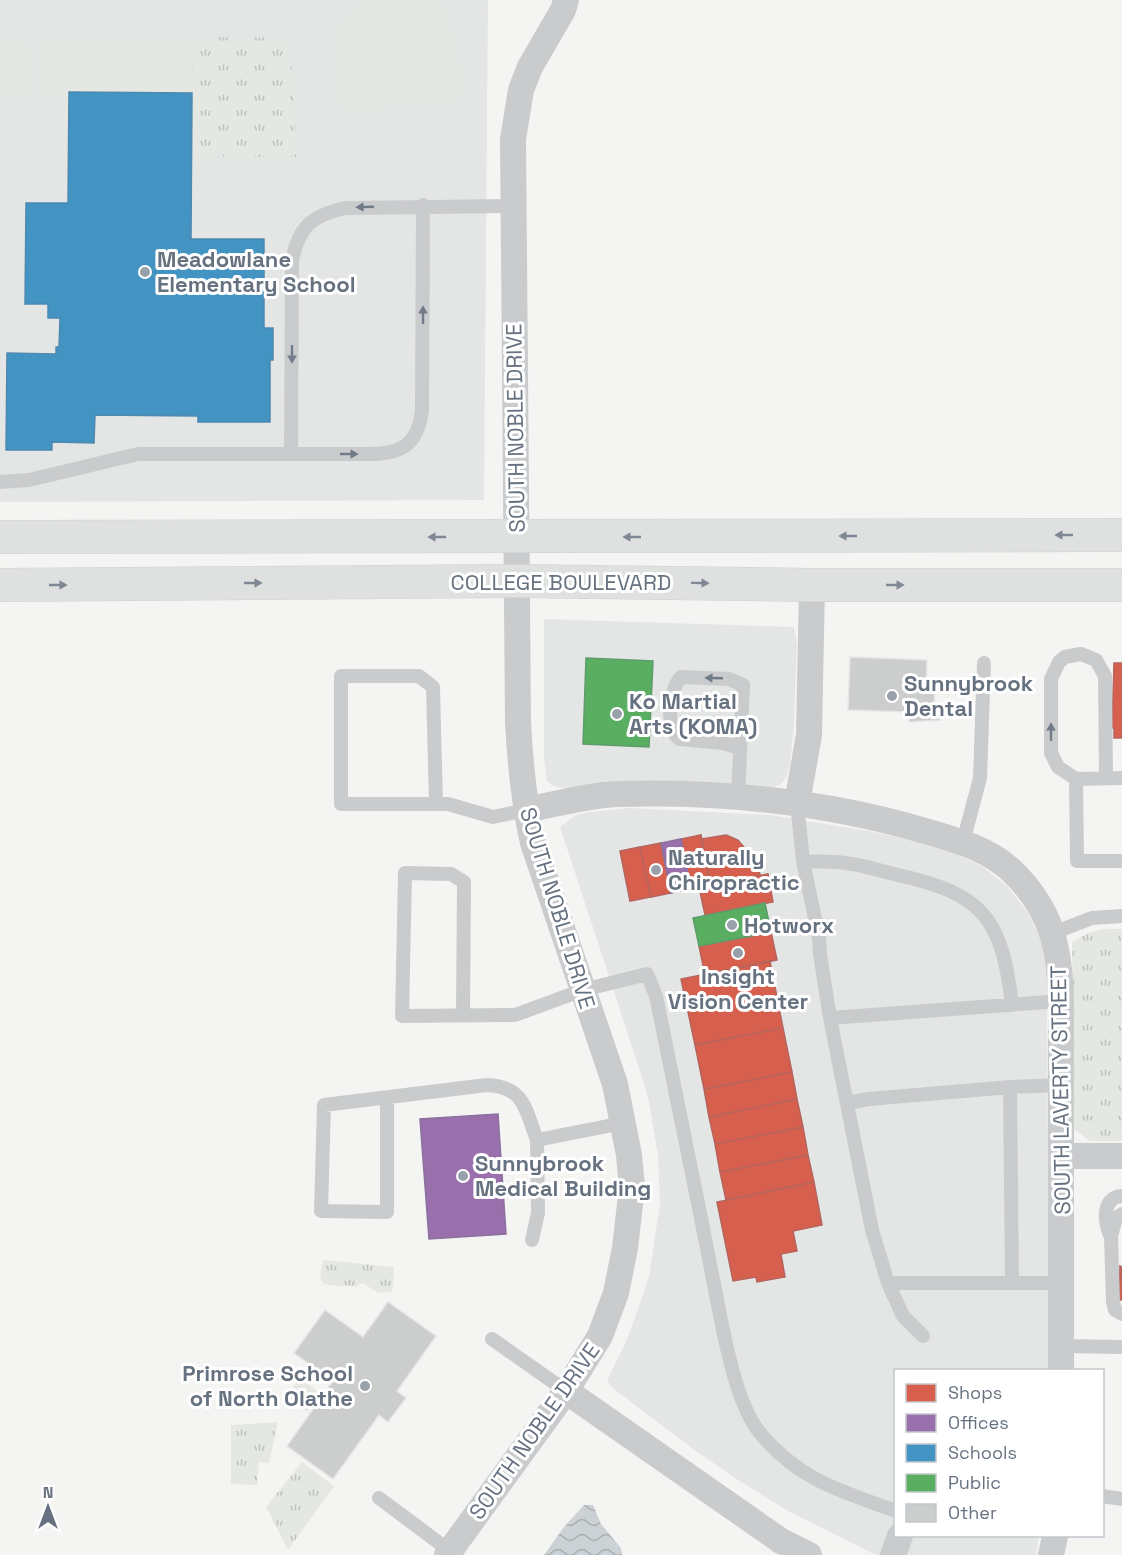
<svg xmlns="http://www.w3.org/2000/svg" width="1122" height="1555" font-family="'Space Grotesk',sans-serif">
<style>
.built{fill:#e4e6e6}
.grass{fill:url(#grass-tufts)}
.garden{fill:#e4e7e2}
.water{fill:url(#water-waves)}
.shops{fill:#d6604d;stroke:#b5655d;stroke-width:1.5}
.offices{fill:#9970ab;stroke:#8a719e;stroke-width:1.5}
.schools{fill:#4393c3;stroke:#4e89af;stroke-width:1.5}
.public{fill:#5aae61;stroke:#5e9c6b;stroke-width:1.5}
.building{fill:#cccece;stroke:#e4e4e3;stroke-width:1.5}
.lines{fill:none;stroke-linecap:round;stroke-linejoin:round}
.secondary-casing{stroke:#d0d1d1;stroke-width:34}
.service{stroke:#cacbcd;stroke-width:14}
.minor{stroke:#cacbcd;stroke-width:26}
.secondary{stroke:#dfe0e0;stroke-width:33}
.oneway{fill:#717b89}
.oneway2{fill:#7f8894}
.poi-dot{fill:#98a0a9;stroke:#fff;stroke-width:2}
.labels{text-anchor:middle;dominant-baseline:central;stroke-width:6;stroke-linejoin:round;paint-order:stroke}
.poi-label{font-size:22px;font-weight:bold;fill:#677281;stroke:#fff;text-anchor:start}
.street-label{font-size:22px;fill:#677281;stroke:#fff}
</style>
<defs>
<pattern id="grass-tufts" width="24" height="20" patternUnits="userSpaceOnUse" patternTransform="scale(1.5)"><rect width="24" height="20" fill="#e4e7e2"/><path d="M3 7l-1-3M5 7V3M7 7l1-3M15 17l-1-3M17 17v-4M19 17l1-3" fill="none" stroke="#bdc0bd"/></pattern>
<pattern id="water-waves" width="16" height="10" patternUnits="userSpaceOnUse" patternTransform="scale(1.5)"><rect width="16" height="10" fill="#cbd1d4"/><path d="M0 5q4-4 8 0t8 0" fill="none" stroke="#a9aeb1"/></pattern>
</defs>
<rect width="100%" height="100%" fill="#f4f5f3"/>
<!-- built -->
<path class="built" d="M0,0H488L484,500L0,502Z
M544,619L794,627L797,645L794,726L790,764L786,778L780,785L772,788L566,789L554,786L547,781L544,759Z
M630,808L770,815L869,831L909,840L956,854L983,867L1007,886L1029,914L1041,940L1047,973L1049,1370H896V1536H1039L1036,1555H876L788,1511L741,1482L693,1449L610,1386L607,1381L628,1337L649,1277L660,1204L658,1156L649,1102L641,1074L560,827L576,815L589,812Z"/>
<!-- grass -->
<path class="grass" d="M208,37L290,38L297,157L192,156V68L186,42Z
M1101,929H1122V1141H1090L1074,1129L1072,942L1086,934Z
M323,1260L394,1267L393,1289L391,1292L379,1293L362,1283L356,1287C344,1284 335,1288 323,1283L320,1278Z
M278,1422L269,1463L259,1462L257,1485L231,1484V1425Z
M302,1462L334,1486L288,1550L266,1507Z"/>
<!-- garden -->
<path class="garden" d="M363,0H442L467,89L453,105L339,110C337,90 331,57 335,38C337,24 352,7 363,0Z
M186,42L192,68V93L67,92V97H37V43L182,44Z
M30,43L28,97H0V44Z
M300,1378L320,1393L307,1412L286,1397Z"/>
<!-- water -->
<path class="water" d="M584,1505H593L601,1524L621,1548L622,1555H544L564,1527Z"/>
<!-- shops -->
<path class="shops" d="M1114,663H1122V738H1114V728H1112Z
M701,835L711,885L691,889L681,839Z
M726,835L738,840L749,853L755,852L760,875L711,885L701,839Z
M661,843L671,893L651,897L640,847Z
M640,847L651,897L630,901L620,851Z
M768,874L773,902L705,915L699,887Z
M771,932L777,960L705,975L699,946Z
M770,961L783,1028L695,1045L681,979Z
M783,1028L792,1072L704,1089L695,1045Z
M792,1072L797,1099L709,1117L704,1089Z
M797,1099L803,1127L715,1144L709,1117Z
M803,1127L808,1155L720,1172L715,1144Z
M808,1155L814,1182L726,1200L720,1172Z
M814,1182L822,1225L793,1231L797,1251L781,1254L785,1277L757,1282L756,1277L733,1281L717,1202Z
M1120,1266L1122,1267V1300H1119Z"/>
<!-- offices -->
<path class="offices" d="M681,839L691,889L671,893L661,843Z
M498,1114L506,1234L429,1239L420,1119Z"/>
<!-- schools -->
<path class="schools" d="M69,92L192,93L191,239H264V328H273V360H270V422H198V416L95,415L94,443L52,442V450H6L7,353L56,354V347H59L60,318H48V304H25L26,203H68Z"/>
<!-- public -->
<path class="public" d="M586,658L653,661L649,747L583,744Z
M765,903L771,932L699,946L693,918Z"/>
<!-- building -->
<path class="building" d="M850,657L927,660L926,683L935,684L934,709H940V720L909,722V712L848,710Z
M388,1302L436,1336L397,1391L406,1398L388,1422L379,1415L333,1479L287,1446L333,1381L294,1353L325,1310L363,1337Z"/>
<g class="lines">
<!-- secondary casing -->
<g class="secondary-casing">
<path id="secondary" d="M0,537L1122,535
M0,585L517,581L812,585H1122"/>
</g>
<!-- service -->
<path class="service" d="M291,454L292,262C298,227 312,215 346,208L513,206
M0,482L29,480L138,454H369C401,454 418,445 422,410L423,205
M1122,778L1076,779L1077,861H1122
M1076,779L1058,767L1051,753V679L1059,662L1065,657L1081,654L1096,660L1105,676L1106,778
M738,797L743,685L729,679L681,677C670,688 664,731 680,739L723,743L740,748
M797,803L803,861L819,938L820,954L830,1018L872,1230L888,1283H1062
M436,804L433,687L419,676H341V804H448L493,817L526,810
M963,842L980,778L984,663
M803,861C817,862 831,861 845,863C863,865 881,871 898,875C984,894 1002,919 1012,1005
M1053,933L1092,918L1122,916
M463,1015L464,882L451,874L405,873L402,1016L515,1015L583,990L647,974L656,996C674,1083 692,1171 709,1259C719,1305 731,1398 760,1433C799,1480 840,1491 896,1511
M830,1018L1061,1001
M1010,1087L1012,1283
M387,1098V1212L321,1211L324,1105L487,1085C525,1087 525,1109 537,1140L623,1123
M847,1103L869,1099L1010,1087L1061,1085
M1122,1214L1116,1218L1111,1236L1113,1302L1115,1310L1122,1314
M1110,1235C1104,1221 1102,1197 1122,1196
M532,1240L538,1213L537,1140
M888,1283L903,1316L923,1336
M492,1339L566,1391
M1061,1346L1122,1347
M1102,1496L1122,1499
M379,1498L450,1551"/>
<!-- minor -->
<path class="minor" d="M797,803L809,735L812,585
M526,810C556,804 588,795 619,794C722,791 826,802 925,831C956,840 990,849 1014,873C1052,911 1060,949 1061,1001V1370
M1061,1156H1122
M566,1391L781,1541L809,1555
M447,1555L566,1391L600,1336L616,1293L625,1248L632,1187L629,1155L615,1084L533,843C524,802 520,763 518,721L513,139L521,90L530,67L563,10L566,0
M893,1555L900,1536
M1051,1555L1055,1536"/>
<!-- secondary -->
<use href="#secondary" class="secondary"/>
</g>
<!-- one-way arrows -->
<defs><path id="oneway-solid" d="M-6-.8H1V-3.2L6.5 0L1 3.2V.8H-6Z" transform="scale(1.5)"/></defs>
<g class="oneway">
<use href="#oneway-solid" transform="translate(365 207) rotate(178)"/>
<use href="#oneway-solid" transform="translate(423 315) rotate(-90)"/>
<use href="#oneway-solid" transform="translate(292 354) rotate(90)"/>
<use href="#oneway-solid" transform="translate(349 454)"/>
<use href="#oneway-solid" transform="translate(714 678) rotate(-178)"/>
<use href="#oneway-solid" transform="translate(1051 732) rotate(-90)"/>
</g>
<g class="oneway2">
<use href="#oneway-solid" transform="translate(1064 535) rotate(180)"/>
<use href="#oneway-solid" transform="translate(848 536) rotate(180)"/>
<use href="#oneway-solid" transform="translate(437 537) rotate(180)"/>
<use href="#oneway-solid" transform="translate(632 537) rotate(180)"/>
<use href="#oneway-solid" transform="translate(253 583)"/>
<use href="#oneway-solid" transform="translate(700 583) rotate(1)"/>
<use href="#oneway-solid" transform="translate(58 585)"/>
<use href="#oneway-solid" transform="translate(895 585)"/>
</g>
<!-- markers -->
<g class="poi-dot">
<circle cx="145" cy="272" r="6"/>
<circle cx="892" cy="696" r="6"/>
<circle cx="617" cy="714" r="6"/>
<circle cx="656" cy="870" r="6"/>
<circle cx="732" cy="925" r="6"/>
<circle cx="738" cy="953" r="6"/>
<circle cx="463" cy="1176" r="6"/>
<circle cx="365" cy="1386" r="6"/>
</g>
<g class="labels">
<!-- poi labels -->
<g class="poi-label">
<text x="157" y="259">Meadowlane<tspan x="157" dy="25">Elementary School</tspan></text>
<text x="904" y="683">Sunnybrook<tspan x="904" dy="25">Dental</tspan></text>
<text x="629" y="701">Ko Martial<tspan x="629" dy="25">Arts (KOMA)</tspan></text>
<text x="668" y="857">Naturally<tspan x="668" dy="25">Chiropractic</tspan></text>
<text x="744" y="925">Hotworx</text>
<text x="738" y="976" text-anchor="middle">Insight<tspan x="738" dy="25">Vision Center</tspan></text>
<text x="475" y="1163">Sunnybrook<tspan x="475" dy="25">Medical Building</tspan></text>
<text x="353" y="1373" text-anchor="end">Primrose School<tspan x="353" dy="25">of North Olathe</tspan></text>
</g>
<!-- street labels -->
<g class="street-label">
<text transform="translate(515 428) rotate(-91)">SOUTH NOBLE DRIVE</text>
<text x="561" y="582">COLLEGE BOULEVARD</text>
<text transform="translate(558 908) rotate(73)">SOUTH NOBLE DRIVE</text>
<text transform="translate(1060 1090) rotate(-91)">SOUTH LAVERTY STREET</text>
<text transform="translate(534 1431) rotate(-55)">SOUTH NOBLE DRIVE</text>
</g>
</g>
<!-- legend -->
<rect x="894" y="1369" width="210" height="168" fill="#ffffff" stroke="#c2c7cd" stroke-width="1.5"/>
<rect x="906" y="1384" width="30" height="18" fill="#d6604d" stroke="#c2c7cd" stroke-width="1.5"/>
<text x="948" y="1399" font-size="18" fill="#677281">Shops</text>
<rect x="906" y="1414" width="30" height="18" fill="#9970ab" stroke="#c2c7cd" stroke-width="1.5"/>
<text x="948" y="1429" font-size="18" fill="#677281">Offices</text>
<rect x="906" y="1444" width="30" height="18" fill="#4393c3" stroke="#c2c7cd" stroke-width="1.5"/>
<text x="948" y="1459" font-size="18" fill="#677281">Schools</text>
<rect x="906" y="1474" width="30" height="18" fill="#5aae61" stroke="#c2c7cd" stroke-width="1.5"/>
<text x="948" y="1489" font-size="18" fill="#677281">Public</text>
<rect x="906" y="1504" width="30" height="18" fill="#cccece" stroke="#c2c7cd" stroke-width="1.5"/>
<text x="948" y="1519" font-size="18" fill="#677281">Other</text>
<!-- north arrow -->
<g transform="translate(48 1507)" stroke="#ffffff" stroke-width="4.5" paint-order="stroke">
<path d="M0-4.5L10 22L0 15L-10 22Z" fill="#677281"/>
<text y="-9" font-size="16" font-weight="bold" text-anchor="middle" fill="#677281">N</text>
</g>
</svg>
